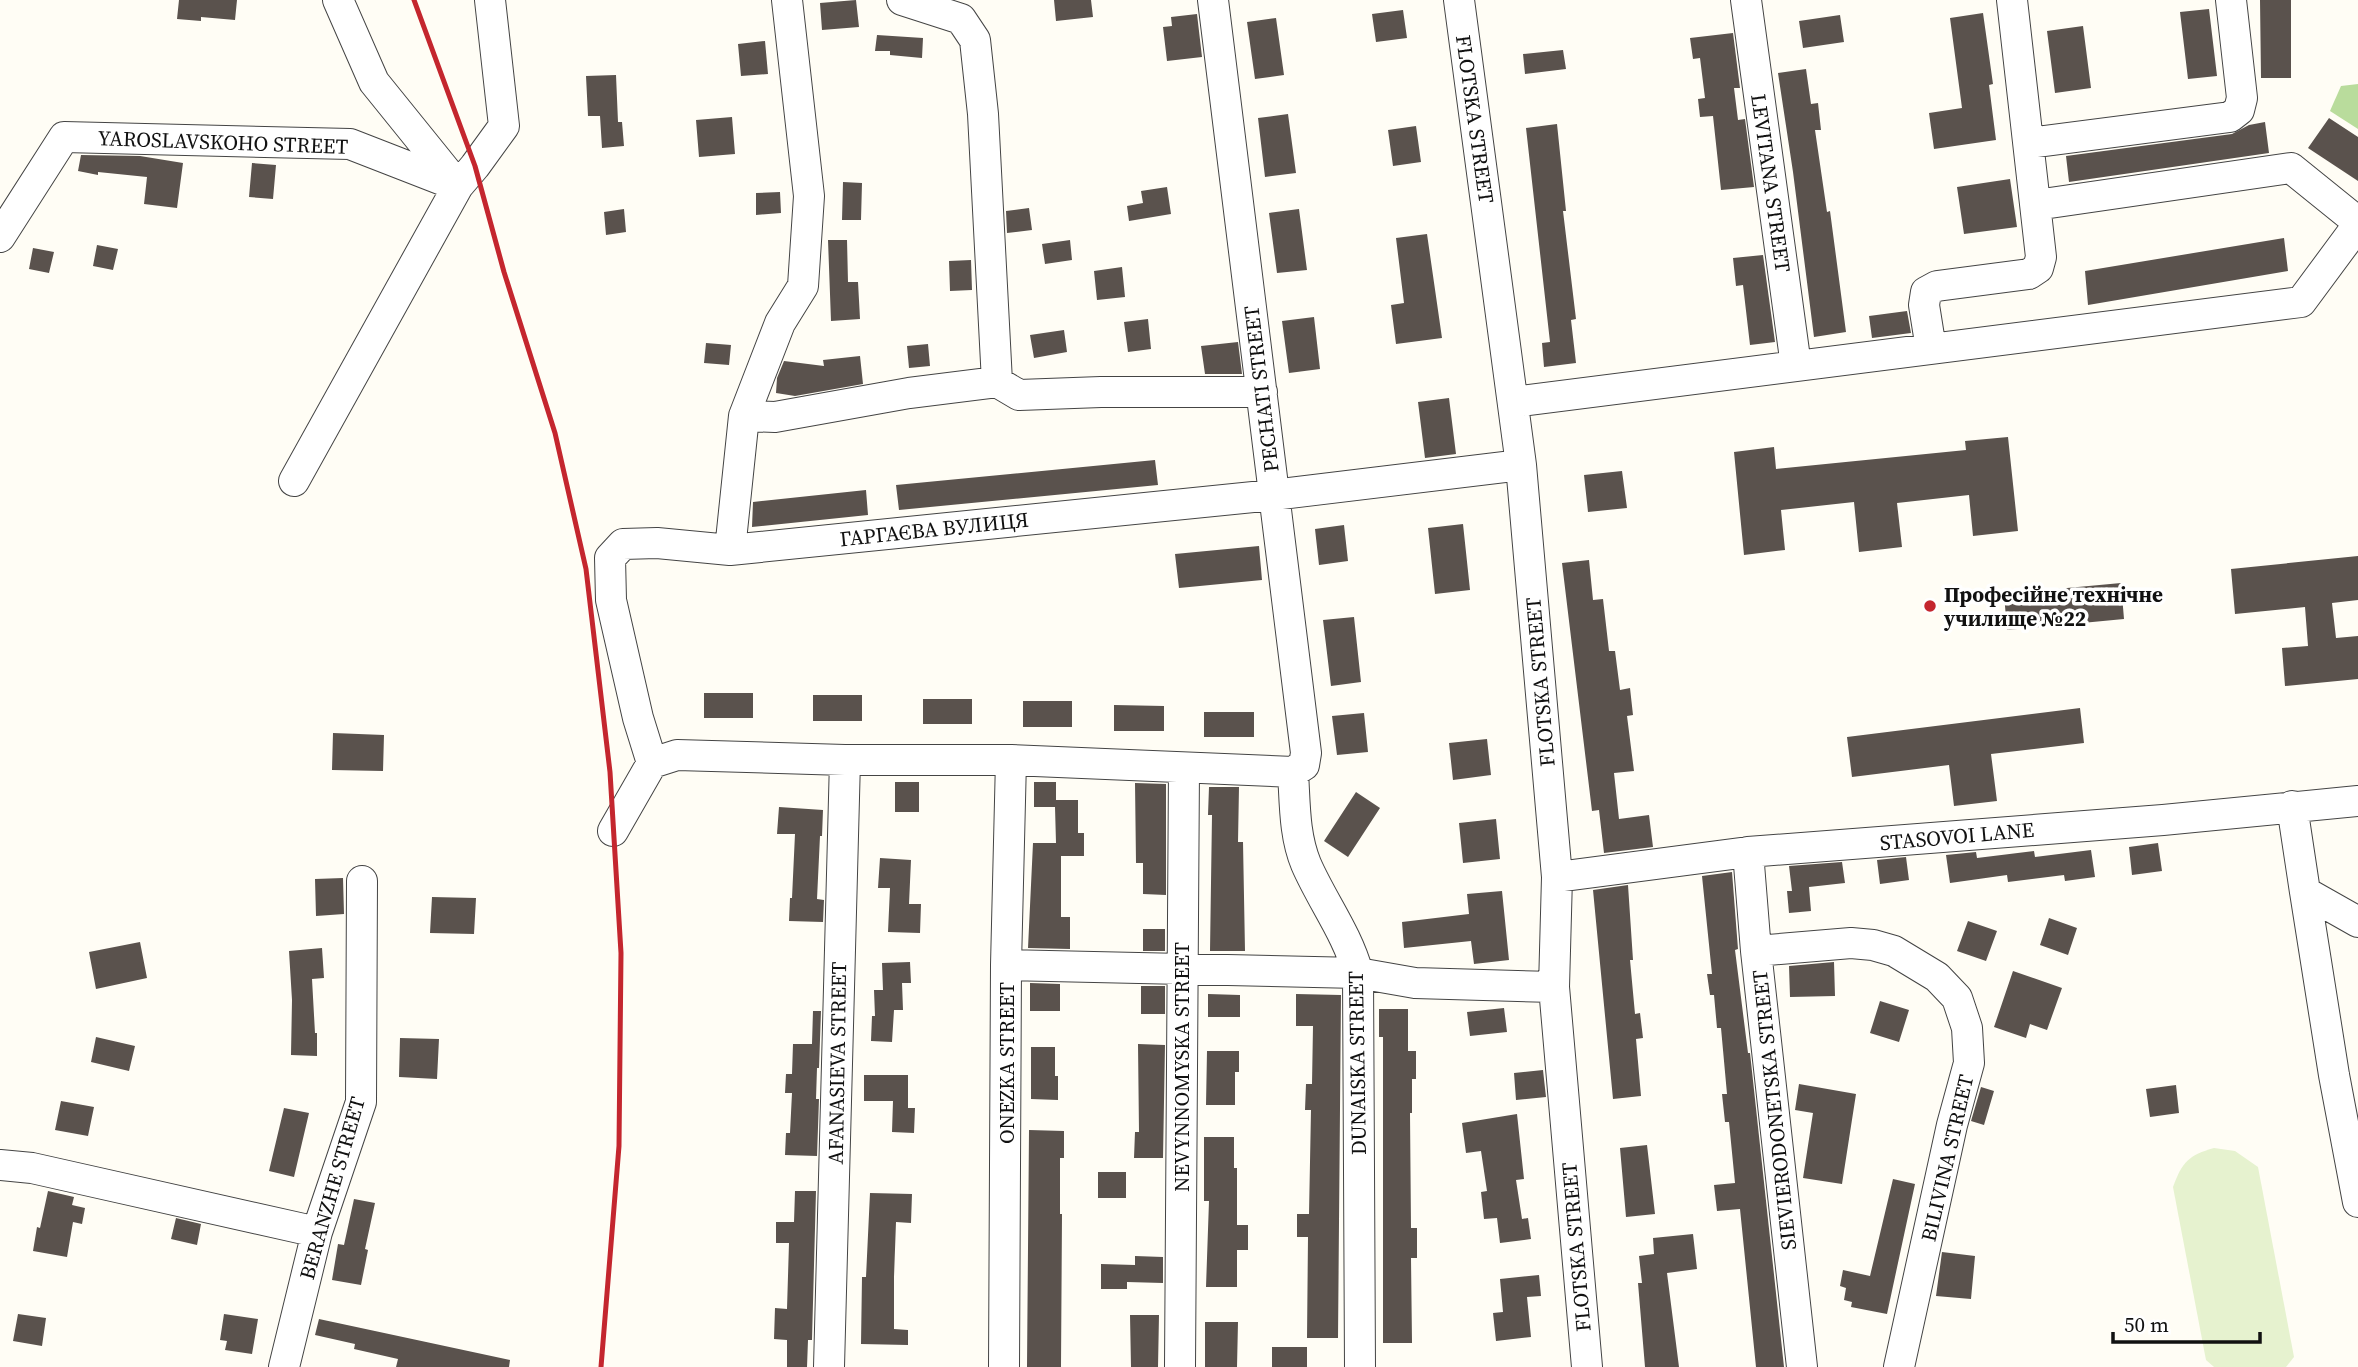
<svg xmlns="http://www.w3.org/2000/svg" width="2358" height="1367" font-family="'Source Serif 4',serif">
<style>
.forest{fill:#b9dc9c}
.pitch{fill:#e6f2cf}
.building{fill:#5a524d}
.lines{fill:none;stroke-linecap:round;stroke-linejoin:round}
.minor-casing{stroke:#444;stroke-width:32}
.minor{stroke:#fff;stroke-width:30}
.rail{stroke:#c4262e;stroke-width:5}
.poi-dot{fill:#c4262e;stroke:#fff;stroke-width:2.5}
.labels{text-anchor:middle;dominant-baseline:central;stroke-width:7;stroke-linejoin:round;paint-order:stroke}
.street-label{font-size:21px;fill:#111;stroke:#fff}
.poi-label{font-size:21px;font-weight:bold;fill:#111;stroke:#fff;text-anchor:start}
</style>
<rect width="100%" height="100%" fill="#fffdf5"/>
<!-- forest -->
<path class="forest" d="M2358,84V129L2330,111L2341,86Z"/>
<!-- pitch -->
<path class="pitch" d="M2214,1148L2235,1151L2258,1167L2294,1357L2286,1367H2214L2206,1360L2173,1187C2182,1162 2189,1155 2214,1148Z"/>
<!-- building -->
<path class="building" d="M179,0H237L235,20L201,17V21L177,19Z
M856,0L859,27L822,30L820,3Z
M1054,0H1091L1093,17L1056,21Z
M2260,0H2291V78H2261Z
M2209,9L2217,76L2188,79L2180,12Z
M1403,10L1407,38L1376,42L1372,14Z
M1983,13L1993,84L1989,85L1996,140L1934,149L1929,113L1962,108L1950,18Z
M1197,14L1202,57L1167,61L1163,27L1172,26L1171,17Z
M1840,15L1844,42L1803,48L1799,21Z
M1276,18L1284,75L1255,79L1247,22Z
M2083,26L2091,88L2055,93L2047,31Z
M1733,33L1740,88H1734L1738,120L1745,119L1754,187L1721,190L1713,116L1700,117L1698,99L1705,98L1700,58L1693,59L1690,38Z
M877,35L923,38L922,58L890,55V51H875Z
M765,41L768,74L741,76L738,44Z
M1563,50L1566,69L1525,74L1523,54Z
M1806,69L1811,104L1818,103L1821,130H1815L1827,212L1830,211L1846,332L1814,337L1793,172L1778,73Z
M616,75L618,122H622L624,146L602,148L600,116H588L586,76Z
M1288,114L1296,173L1265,177L1258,118Z
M732,117L735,154L699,157L696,120Z
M2329,118L2358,137V181L2308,148Z
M2265,122L2269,153L2069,182L2066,156L2232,134L2249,125Z
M1557,124L1566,211H1563L1576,319L1571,320L1576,363L1544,367L1542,343L1550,342L1526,128Z
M1416,126L1421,162L1393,166L1388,130Z
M81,155L140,156L183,163L177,208L144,204L147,177L98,172V175L78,171Z
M252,163L276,165L273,199L249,197Z
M2010,179L2017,227L1964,234L1957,187Z
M843,182L862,183L861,220H842Z
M1167,187L1171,214L1129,221L1127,206L1143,203L1141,191Z
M780,192L781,213L756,215V193Z
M1029,208L1032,230L1007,233L1006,211Z
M624,209L626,232L606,235L604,212Z
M1299,209L1307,270L1277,273L1269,213Z
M1427,234L1442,338L1396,344L1391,305L1404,303L1396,238Z
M2284,238L2288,271L2088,305L2085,271Z
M828,240H847L848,282H858L860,319L831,321Z
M1070,240L1072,260L1045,264L1042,244Z
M97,245L118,249L113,270L93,266Z
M33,248L54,252L49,273L29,269Z
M1763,255L1775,342L1750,345L1743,285L1736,286L1733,258Z
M971,260L972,290L950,291L949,261Z
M1122,267L1125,297L1097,300L1094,271Z
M1907,311L1911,333L1872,338L1869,316Z
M1314,317L1320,369L1289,373L1282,321Z
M1148,319L1151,349L1128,352L1124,322Z
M1064,330L1067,352L1034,358L1030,335Z
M1238,342L1242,374H1205L1201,346Z
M706,343L731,345L729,365L704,363Z
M928,344L930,366L909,368L907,346Z
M860,356L863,384L795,396L776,393L777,378L784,361L824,366L823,360Z
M1449,398L1456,454L1425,458L1418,402Z
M2008,437L2018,531L1973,536L1969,495L1897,503L1902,547L1859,552L1854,502L1781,510L1785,550L1744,555L1734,452L1774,447L1776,469L1966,450L1965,441Z
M1155,460L1158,485L899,510L896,485Z
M1622,471L1627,508L1588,512L1584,475Z
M866,490L868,515L752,527L753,502Z
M1463,524L1470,590L1435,594L1428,528Z
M1344,525L1348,561L1319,565L1315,529Z
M1259,546L1262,580L1179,588L1175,554Z
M2358,556V600L2332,603L2336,638L2358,636V679L2285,686L2282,648L2308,646L2305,607L2235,614L2231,569Z
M1589,560L1593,600L1603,599L1609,651H1615L1620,690L1630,688L1633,715L1627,716L1634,771L1614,773L1619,819L1649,815L1653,847L1604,853L1599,810L1592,811L1562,563Z
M2121,583L2124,619L2007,630L2004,594Z
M1354,617L1361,682L1331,686L1323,620Z
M704,693H753V718H704Z
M813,695H862V721H813Z
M923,699H972V724H923Z
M1023,701H1072V727H1023Z
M1114,705L1164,706V731H1114Z
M2080,708L2084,743L1991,754L1997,801L1954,806L1949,765L1852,777L1847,737Z
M1204,712H1254V737H1204Z
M1364,713L1368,752L1337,755L1332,716Z
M333,733L384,735L383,771L332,770Z
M1487,739L1491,775L1453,780L1449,743Z
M895,782H919V812H895Z
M1034,782H1056V800H1078V833H1084V856H1061V917H1070V949L1028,948L1033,843H1056L1055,807H1034Z
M1135,783L1166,784V895L1143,894V863H1136Z
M1209,787H1239L1238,842H1243L1245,951H1210L1212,815H1208Z
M1356,792L1380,808L1348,857L1324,841Z
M779,807L823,810L822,836H820L817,899L824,900L823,922L789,921L790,898H792L795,834H777Z
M1496,819L1500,859L1463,863L1459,823Z
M2158,843L2162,871L2132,875L2129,847Z
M2091,850L2095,877L2065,881L2064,875L2008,882L2007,875L1950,883L1946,855L1976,852L1977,858L2034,851L2035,857Z
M1906,857L1909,880L1880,884L1877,860Z
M880,858L911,860L909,904H921L920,933L888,932L890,888H878Z
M1842,862L1845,883L1809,887L1811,911L1789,913L1787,891H1792L1789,866Z
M1732,872L1738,949L1735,950L1748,1053H1750L1784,1367H1756L1740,1209L1717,1211L1714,1185L1735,1183L1729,1122H1725L1722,1094H1727L1721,1028H1717L1714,995H1710L1707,974H1712L1702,876Z
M343,878L344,914L316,916L315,879Z
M1628,885L1633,960H1630L1635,1014L1640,1013L1643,1038L1636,1039L1641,1096L1613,1099L1593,890Z
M1502,891L1509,960L1474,964L1471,941L1404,948L1402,922L1469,914L1467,894Z
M432,897L476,898L474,934L430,933Z
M2049,918L2077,928L2068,955L2040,945Z
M1968,921L1997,931L1986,961L1957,951Z
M1143,929H1165V951H1143Z
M140,942L147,978L96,989L89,952Z
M322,948L324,978L312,979L315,1033H317V1056L291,1055L292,1000L289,951Z
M910,962L911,983H902L903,1010H894L892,1042L871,1041L872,1016H875L874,990H883L882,963Z
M1834,962L1835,996L1790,997L1789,966Z
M2013,971L2062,988L2047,1030L2030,1024L2026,1038L1994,1027Z
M1030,983L1060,984V1011H1030Z
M1141,986H1165V1014H1141Z
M1208,994L1240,995V1017H1208Z
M1296,994L1341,995L1338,1338H1307L1308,1237H1297V1214H1309L1311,1110H1305L1306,1084H1312L1313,1026H1296Z
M1880,1001L1909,1010L1899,1042L1870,1033Z
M1504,1008L1507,1032L1470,1036L1467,1012Z
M1379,1009H1408V1051H1416V1079H1412V1113H1410L1411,1228H1417V1258H1411L1412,1343H1383V1037H1379Z
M813,1011H821L819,1068H817L816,1099H819L817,1156L785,1155L786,1133H790L792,1093H785L786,1074H792L793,1044H812Z
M96,1037L135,1046L129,1071L91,1062Z
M400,1038L439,1039L437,1079L399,1077Z
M1138,1044L1165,1045L1163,1158H1134L1135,1132H1139Z
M1031,1047H1055V1076H1058V1100L1031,1099Z
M1207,1051H1239V1072H1235V1105H1206Z
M1543,1070L1546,1097L1516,1100L1514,1073Z
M864,1075H908V1108H915L914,1133L892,1132L893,1101H864Z
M1799,1084L1856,1094L1842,1184L1803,1178L1813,1113L1795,1110Z
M2176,1085L2179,1113L2150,1117L2146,1089Z
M1981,1087L1994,1091L1984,1125L1971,1121Z
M61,1101L94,1107L88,1136L55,1130Z
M284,1108L309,1113L294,1177L269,1171Z
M1517,1114L1524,1179L1516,1180L1522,1219L1528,1218L1531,1239L1500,1243L1497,1218L1484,1219L1481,1192L1487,1191L1481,1151L1466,1153L1462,1123Z
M1029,1130L1064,1131V1158H1060V1214H1062L1061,1367H1027Z
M1204,1137H1234V1168H1237V1225H1248V1250H1237V1287H1206L1209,1201H1204Z
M1647,1145L1655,1214L1626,1217L1620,1148Z
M1098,1172H1126V1198H1098Z
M1893,1179L1915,1184L1887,1314L1851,1307L1852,1302L1844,1300L1846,1288L1840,1286L1843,1270L1870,1276Z
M48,1191L74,1197L72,1205L85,1208L82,1224L73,1222L67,1257L33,1251L37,1227L40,1228Z
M795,1191H816L812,1340H808L807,1367H787V1340L774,1339L775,1308L787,1309L789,1243H776V1222H794Z
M870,1193L912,1194L911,1223L896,1222L894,1277V1329L908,1330V1345L861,1344L862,1277H866Z
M354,1199L375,1203L365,1249L368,1250L361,1285L332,1280L338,1244L344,1245Z
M176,1218L201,1224L197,1245L171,1239Z
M1693,1234L1697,1269L1667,1273L1679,1367H1645L1638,1283H1642L1639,1256L1654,1254L1653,1238Z
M1942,1252L1975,1256L1971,1299L1936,1296Z
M1135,1256L1163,1257V1283L1127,1282V1289H1101V1264L1135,1265Z
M1539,1275L1541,1296L1527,1297L1531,1337L1496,1341L1493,1313L1503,1312L1500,1279Z
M18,1314L46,1318L42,1346L13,1341Z
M224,1314L258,1319L252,1354L225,1350L227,1341L220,1340Z
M1130,1315H1159L1158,1367H1131Z
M319,1319L510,1360L509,1367H396L398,1359L354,1349L355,1344L315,1335Z
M1205,1322H1238L1237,1367H1205Z
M1272,1347H1307V1367H1272Z"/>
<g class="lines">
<!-- minor casing -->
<g class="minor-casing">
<path id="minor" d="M338,0L374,82L458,186L475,166L504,126L490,0
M787,0L809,196L803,286L780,323L744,416L730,550L1273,495L1521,465
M902,0L961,19L975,40L983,114L997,382
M1213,0L1306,753L1304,765L1293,772
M1459,0L1521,465L1557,877L1554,987L1587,1367
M1746,0L1796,366
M2030,143L2230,117L2239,110L2242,98L2231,0
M2036,205L2291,168L2358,222
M0,237L64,137L350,144L458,186L294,481
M1931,349L1924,305L1926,292L1937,286L2029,274L2038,268L2041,257L2012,0
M1513,402L2301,302L2358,225
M744,416L775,417L909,393L997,382L1019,395L1101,392H1262
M652,763L638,718L611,600L610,558L623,544L657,543L730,550
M1293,772C1295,803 1294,835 1306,864C1322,901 1347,933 1358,973L1360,1367
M2292,806L2305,892L2358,922
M613,831L652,763L677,755L845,760H1011L1293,772
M1748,852L1756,951L1802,1367
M1557,877L1748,852L2163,820L2358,801
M2305,892L2334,1075L2358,1202
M1756,951L1851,943L1873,945L1894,951L1937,977L1957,998L1967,1028L1969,1063L1952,1125L1899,1367
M1006,965L1358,973L1415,983L1554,987
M0,1165L32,1168L317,1232
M284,1367L317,1232L361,1102L362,881
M829,1367L845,760
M1004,1367L1006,965L1011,760
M1180,1367L1184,768"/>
</g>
<!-- minor -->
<use href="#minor" class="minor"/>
<!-- rail -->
<path class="rail" d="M414,0L475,166L504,272L555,433L586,569L610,772L621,953L619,1146L601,1367"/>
</g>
<!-- markers -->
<circle class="poi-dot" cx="1930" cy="606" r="7"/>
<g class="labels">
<!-- street labels -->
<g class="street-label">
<text transform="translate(1475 119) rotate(82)">FLOTSKA STREET</text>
<text transform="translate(223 142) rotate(2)">YAROSLAVSKOHO STREET</text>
<text transform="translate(1771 183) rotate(82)">LEVITANA STREET</text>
<text transform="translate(1261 389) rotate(-97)">PECHATI STREET</text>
<text transform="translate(934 529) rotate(-6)">ГАРГАЄВА ВУЛИЦЯ</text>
<text transform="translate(1540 682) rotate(-95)">FLOTSKA STREET</text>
<text transform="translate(1957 836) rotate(-5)">STASOVOI LANE</text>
<text transform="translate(837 1063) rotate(-89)">AFANASIEVA STREET</text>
<text transform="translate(1006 1063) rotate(-90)">ONEZKA STREET</text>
<text transform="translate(1357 1063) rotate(-91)">DUNAISKA STREET</text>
<text transform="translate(1181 1067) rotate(-90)">NEVYNNOMYSKA STREET</text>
<text transform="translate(1774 1110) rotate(-96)">SIEVIERODONETSKA STREET</text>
<text transform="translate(1947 1158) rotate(-77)">BILIVINA STREET</text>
<text transform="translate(332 1188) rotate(-74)">BERANZHE STREET</text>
<text transform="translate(1576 1247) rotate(-95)">FLOTSKA STREET</text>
</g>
<!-- poi labels -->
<g class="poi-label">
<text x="1944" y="594">Професійне технічне<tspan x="1944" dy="24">училище №22</tspan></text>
</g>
</g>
<!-- scale -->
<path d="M2113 1332v10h147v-10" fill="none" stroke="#111111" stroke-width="3.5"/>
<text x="2124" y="1332" font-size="21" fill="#111111" stroke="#ffffff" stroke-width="5" paint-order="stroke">50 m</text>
</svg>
